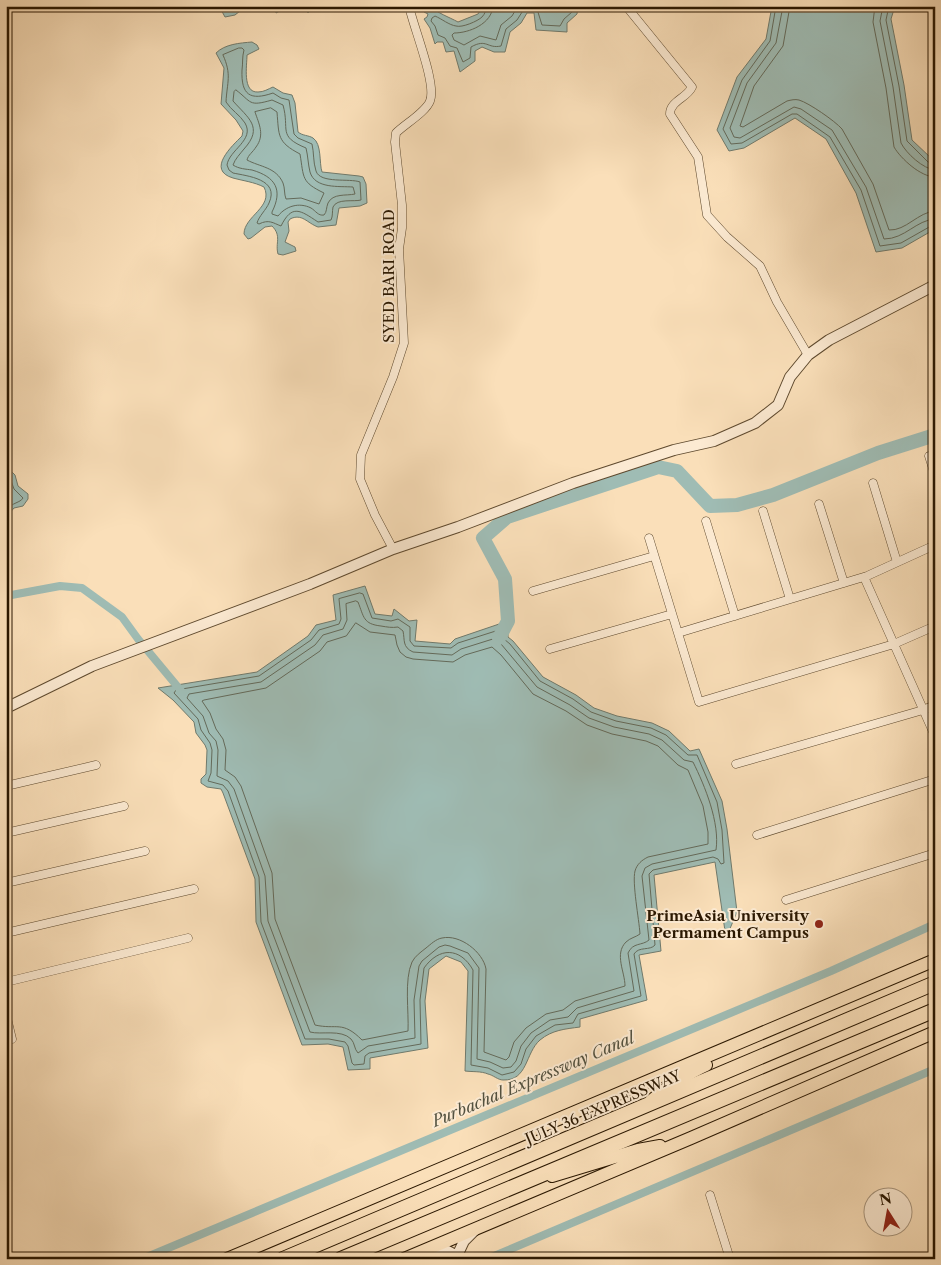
<svg xmlns="http://www.w3.org/2000/svg" width="941" height="1265" font-family="'Libre Caslon Text',serif">
<style>
.water{fill:#9fbcb4;stroke:#707a6c}
.lines{fill:none;stroke-linecap:round;stroke-linejoin:round}
.shore{stroke:#646a5a;stroke-width:1}
.canal{stroke:#9fbcb4;stroke-width:8}
.river{stroke:#9fbcb4;stroke-width:14}
.minor-casing{stroke:#5e492e;stroke-width:9}
.tertiary-casing{stroke:#5e492e;stroke-width:12}
.primary-casing{stroke:#2a1700;stroke-width:14}
.motorway-casing{stroke:#2a1700;stroke-width:16}
.minor{stroke:#fcead2;stroke-width:8}
.tertiary{stroke:#fcead2;stroke-width:10}
.primary{stroke:#fadfb9;stroke-width:12}
.motorway{stroke:#fadfb9;stroke-width:14}
.poi-dot{fill:#8f2418;stroke:#fcead2;stroke-width:2}
.labels{text-anchor:middle;dominant-baseline:central;stroke-width:4;stroke-linejoin:round;paint-order:stroke}
.street-label{font-size:15px;fill:#2a1700;stroke:#fcead2}
.poi-label{font-size:15px;font-weight:bold;fill:#2a1700;stroke:#fcead2;text-anchor:end}
.water-label{font-size:16px;font-style:italic;fill:#53513f;stroke:#fcead2}
</style>
<rect width="100%" height="100%" fill="#fadfb9"/>
<filter id="stains"><feTurbulence type="fractalNoise" baseFrequency=".004" numOctaves="4"/><feColorMatrix values="0 0 0 0 .2 0 0 0 0 .09 0 0 0 0 .02 0 0 0 .5 -.17"/></filter>
<radialGradient id="worn" r=".72"><stop offset=".6" stop-color="#630" stop-opacity="0"/><stop offset="1" stop-color="#630" stop-opacity=".3"/></radialGradient>
<!-- water -->
<path class="water" d="M219,6H312L308,13L305,7L285,8L276,13L275,8C263,8 252,11 240,11L235,15L225,17Z
M426,6H430C437,13 449,17 458,22L478,14L483,6H578L577,14L567,23V32L536,30L534,13H527L521,23L510,32L505,52H494L482,47L475,51V61L460,72L454,51L446,52L443,42H437L435,44L430,28L424,19L427,17L428,14L424,12Z
M772,6H895L891,19L904,85L912,140L931,158L935,159V229L902,248L876,252L856,193L826,139L795,118L744,148L729,151L717,130L737,77L766,39Z
M252,42L257,45L259,49L247,55C247,65 242,93 258,92C264,92 268,89 273,87L283,93L292,95L295,103L298,132C303,136 308,135 313,138C322,144 319,163 322,172L359,176L363,177L366,184L367,203L360,206L339,208L336,225L318,227C307,223 302,213 290,219L288,222L289,231L285,242L295,247L296,251L283,255L278,254C275,243 282,236 272,226L265,227L251,238L248,239L244,234C244,216 274,207 264,187C254,182 244,181 233,178C206,170 232,146 242,136L243,131L236,120L221,104L224,68L216,53C225,44 240,43 252,42Z
M6,466L15,475L18,486L28,494V499L23,506L14,508L8,515H6Z
M365,586L375,614L392,616L394,609L409,621L417,620L415,641L450,644L455,639L508,621V637L513,641L543,677L576,695L594,708L617,716L652,723L669,731L690,751L699,749L722,801L727,829L737,912L726,938L715,862L654,875L661,951L639,955L647,1000L580,1019V1027C565,1029 552,1030 540,1040C525,1053 528,1081 503,1080C498,1080 493,1075 488,1074C481,1071 473,1072 465,1071L468,971L461,962L446,956L429,969L425,1001L428,1048L370,1058V1069L348,1070L343,1047L328,1044L302,1045L256,922L255,879L223,793L221,789L207,787L201,783V779L206,774L207,750L205,745L196,733L194,722L173,700L158,688L257,672L308,636L316,625L336,620L333,595Z"/>
<g class="lines">
<!-- shore -->
<path class="shore" d="M487,6C486,10 485,14 482,17C478,21 462,28 456,26C449,25 442,19 435,16L432,18L431,21L435,26L438,35L445,38L450,46L457,48L463,62L470,58L471,47C487,38 487,49 501,46L506,29L517,20L524,9L532,7L537,9L542,25L560,26L564,19L572,12L573,6
M493,6C492,24 469,33 454,33L452,35L454,40L464,45L480,36L496,40L501,25L512,16L518,6
M776,6L770,41L742,80L723,129L731,144L742,143L792,114H797L830,137L861,190L880,246L901,243L931,226L935,225
M783,6L776,43L747,83L730,128L734,137L740,138L794,107L801,109L832,130L866,187L884,239C905,239 916,220 935,219
M790,6L783,46L754,86L740,126L743,127L787,101C791,100 795,99 799,100C809,103 835,121 842,129L873,184L889,230C906,231 918,212 935,211
M875,6L873,22L886,88L894,147C901,159 921,177 935,177
M883,6L880,21L893,87L901,143C906,153 923,169 935,170
M889,6L886,20L899,86L907,141L928,162L935,163
M239,48H242L244,50C242,57 243,63 242,70C241,95 250,101 273,93L281,98L289,100L294,134L298,138L312,144C314,152 313,162 316,171C320,184 350,178 360,182L361,200C354,202 337,198 333,207C332,212 333,216 331,220L318,222C300,210 292,204 281,226C273,223 269,219 259,224L257,223C259,216 266,210 269,203C280,179 247,176 233,173L229,170L227,165C229,150 255,140 245,123C240,115 231,110 226,102C227,82 232,75 223,55Z
M236,90C252,102 248,107 272,100L283,105C290,130 277,136 306,148C308,156 308,164 310,172C315,189 339,186 353,187L355,194C346,196 333,193 328,203C326,208 327,212 324,215C318,216 316,211 311,208C299,202 286,206 278,216L272,214V212C283,190 276,177 252,170C246,169 239,169 233,165C235,159 240,154 244,149C264,127 248,118 233,101L234,92Z
M271,108L277,112C279,136 277,142 300,154C304,178 301,182 324,193L319,204L301,198L286,199C284,194 285,188 283,183C276,167 260,167 247,160C248,155 253,152 256,147C265,135 259,124 255,112Z
M6,473L10,478L14,489L23,498C20,503 13,502 6,510
M360,593L363,594L372,618L391,621L398,619L410,627V641L414,646L451,648L458,643L502,629L504,639L510,644L540,681L573,699L591,712L616,721L651,728L666,735L688,755H697L717,802L722,830L724,863L721,864L718,859L713,857L653,870L649,874L655,945C650,951 639,946 634,954L641,996L578,1014L573,1023L555,1025L536,1036L526,1049L521,1064L514,1072L502,1075L488,1068L471,1065L473,970C460,947 439,947 424,968L420,1000L421,1044L369,1053L365,1056L364,1064L354,1065L352,1063L348,1046L345,1042L329,1039H305L261,922L259,877L228,791L223,785L208,781L211,773L212,750L210,743L201,730L198,719L174,693L176,690L259,676L311,640L319,630L339,624L341,619L339,599Z
M356,601L358,602C364,617 363,624 381,626C387,627 392,628 398,627L403,631C405,640 402,647 413,652L452,655L461,649L496,638L537,687L570,705L589,718L614,727L649,734L662,740L684,760L693,762C705,786 720,823 716,850L652,864L645,868L642,876L649,940C642,946 633,942 628,953L634,991L577,1008L568,1017L550,1020L531,1033L521,1046L516,1061L511,1067L503,1068L490,1062L477,1059L479,968L468,953L450,946L445,945L439,947L422,961L419,966L414,1000L415,1038L368,1046L358,1053C354,1049 355,1043 351,1039C341,1029 321,1035 310,1032L268,921L265,876L234,789L228,781L217,776L218,750L216,741L209,733L203,716L187,698L189,694L261,682L315,645L323,635L343,629L347,620L346,604Z
M356,623L370,632L395,635L397,645L400,652L406,657L413,659L453,662L465,655L492,647L501,655L533,694L566,711L587,725L612,734L646,741L658,746L678,765L688,770L703,806L708,832V844L648,857C642,860 637,864 635,871C632,883 639,919 640,934C636,937 630,938 626,942C614,954 625,972 625,986L575,1001L563,1010L546,1014L526,1028L514,1042L509,1057L506,1060L484,1052L486,969C483,952 460,934 442,938C436,939 431,944 426,948C421,952 415,956 412,962C404,980 409,1012 408,1031L362,1040C342,1020 337,1030 315,1025L275,919L272,873L241,786L235,777L225,770L226,750L223,739L216,729L210,713L202,701L204,700L266,688L320,651L327,642L346,636Z"/>
<!-- canal -->
<path class="canal" d="M6,596L60,586L82,588L122,617L138,639L182,692
M142,1259L831,971L935,924
M487,1259L935,1069"/>
<!-- river -->
<path class="river" d="M499,638L508,621L505,579L483,538L507,517L658,467L677,471L710,506L737,505L773,495L878,453L935,435"/>
<!-- minor casing -->
<g class="minor-casing">
<path id="minor" d="M626,6L692,87C687,98 670,101 670,114L698,157L707,215L727,237L760,266L777,302L808,355
M929,456L935,475
M873,483L897,562
M819,504L844,583
M763,511L790,599
M706,521L735,616
M649,538L699,702L894,644L935,626
M393,549L375,515L360,479L361,455L393,377L404,343L399,249L402,228V205L395,142L396,133C405,124 426,112 430,101C437,84 413,26 409,6
M864,577L935,736
M533,591L654,556
M678,633L867,576L935,545
M550,649L672,614
M736,764L923,710L935,705
M6,786L96,765
M6,833L124,806
M757,835L935,779
M6,883L145,851
M786,900L935,853
M6,933L194,889
M6,982L188,938
M6,1014L12,1039
M710,1195L730,1259"/>
</g>
<!-- tertiary casing -->
<g class="tertiary-casing">
<path id="tertiary" d="M6,708L92,666L310,584L393,549L458,527L573,483L674,450L714,441L755,423L778,405L790,377L808,355L829,340L935,285
M427,1251H448L457,1256
M458,1259L457,1256L464,1241L475,1230"/>
</g>
<!-- primary casing -->
<g class="primary-casing">
<path id="primary" d="M651,1101C668,1087 686,1074 706,1065
M552,1176L638,1150L660,1146
M227,1259L935,960
M404,1259L691,1138L935,1032"/>
</g>
<!-- motorway casing -->
<g class="motorway-casing">
<path id="motorway" d="M283,1259L935,983
M341,1259L935,1010"/>
</g>
<!-- minor -->
<use href="#minor" class="minor"/>
<!-- tertiary -->
<use href="#tertiary" class="tertiary"/>
<!-- primary -->
<use href="#primary" class="primary"/>
<!-- motorway -->
<use href="#motorway" class="motorway"/>
</g>
<!-- markers -->
<circle class="poi-dot" cx="819" cy="924" r="5"/>
<g class="labels">
<!-- street labels -->
<g class="street-label">
<text transform="translate(388 276) rotate(-90)">SYED BARI ROAD</text>
<text transform="translate(603 1107) rotate(-23)">JULY 36 EXPRESSWAY</text>
</g>
<!-- poi labels -->
<g class="poi-label">
<text x="809" y="915">PrimeAsia University<tspan x="809" dy="17">Permament Campus</tspan></text>
</g>
<!-- water labels -->
<g class="water-label">
<text transform="translate(533 1079) rotate(-23)">Purbachal Expressway Canal</text>
</g>
</g>
<!-- margin -->
<rect width="941" height="1265" fill="none" stroke="#fadfb9" stroke-width="25"/>
<rect x="8" y="8" width="926" height="1250" fill="none" stroke="#2a1700" stroke-width="2.5"/>
<rect x="12" y="12" width="916" height="1240" fill="none" stroke="#2a1700"/>
<!-- north arrow -->
<g transform="translate(888 1212) rotate(349)"><circle r="24" fill="#fcead2" stroke="#a8967e"/>
<path d="M0-4L9 19L0 12L-9 19Z" fill="#8f2418"/>
<text y="-8" font-size="14" font-weight="bold" text-anchor="middle" fill="#2a1700">N</text>
</g>
<rect width="100%" height="100%" filter="url(#stains)"/>
<rect width="100%" height="100%" fill="url(#worn)"/>
</svg>
